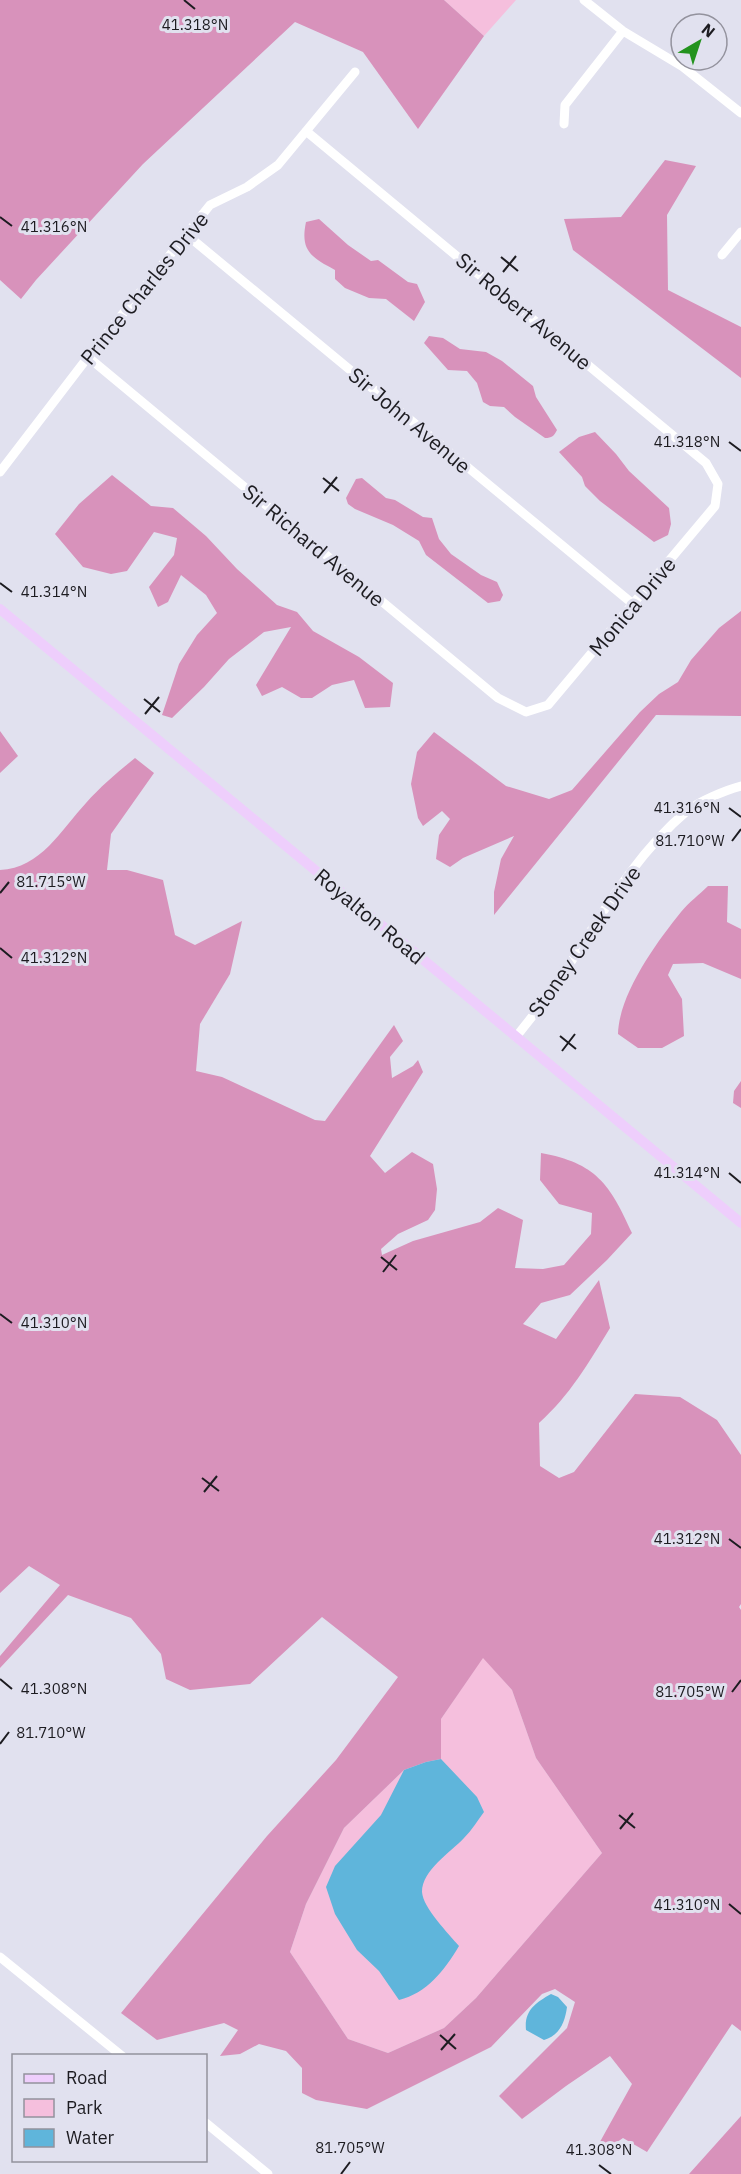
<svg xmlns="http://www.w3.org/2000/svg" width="741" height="2174" font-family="'IBM Plex Sans',sans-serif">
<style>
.green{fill:#f5bfdd}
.forest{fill:#d892bb;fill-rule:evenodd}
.water{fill:#5fb5db}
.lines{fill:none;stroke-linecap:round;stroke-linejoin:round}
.minor{stroke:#fff;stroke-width:9}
.major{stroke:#eecefc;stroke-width:10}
.ticks{fill:none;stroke:#1d1c21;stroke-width:2}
.labels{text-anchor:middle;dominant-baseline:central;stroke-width:6;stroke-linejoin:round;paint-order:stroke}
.street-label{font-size:21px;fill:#1d1c21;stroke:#e1e1ef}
.ticks-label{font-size:15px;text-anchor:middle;fill:#1d1c21;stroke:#e1e1ef;stroke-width:6;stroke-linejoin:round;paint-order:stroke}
</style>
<rect width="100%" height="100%" fill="#e1e1ef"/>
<!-- green -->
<path class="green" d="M444,0H516L484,36Z
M483,1657L512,1690L536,1758L602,1853L476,1998L444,2028L388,2053L348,2039L290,1952L306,1904L344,1828L404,1770L426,1762L441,1759V1719Z"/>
<!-- forest -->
<path class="forest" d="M0,0H444L484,36L418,129L363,52L295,22L143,164L36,280L21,299L0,280Z
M665,160L696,166L667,215L668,290L741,327V378L573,250L564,219L621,217Z
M319,219L348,245L371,261L378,260L408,282L417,284L425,302L414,321L386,299L369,298L345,288L335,279V270C311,257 300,251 306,222Z
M429,336L443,338L460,349L486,352L502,361L533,386L536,397L557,430C554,436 552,438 545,438L515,417L504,407L490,406L483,402L477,383L467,371L448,370L424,343Z
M595,432L616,454L629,471L669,508L671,524L668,535L654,542L600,501L585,486L582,477L559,452L579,437Z
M112,475L151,506L173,508L206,536L237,569L277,605L297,612L313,631L359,657L393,683L390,707L365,708L354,680L332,685L312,698H301L282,687L262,696L256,685L291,627L264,632L229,659L204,687L172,718L162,715L179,664L197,635L217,613L206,595L181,575L168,602L158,607L149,587L174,555L177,538L154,532L127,571L111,574L83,567L55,534L79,504Z
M362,478L386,498L395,500L423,517L432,518L439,539L451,554L481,575L497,582L503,595L500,601L488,603L426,555L419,541L393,525L355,509L348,504L346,498L356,479Z
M741,611V716L656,715L494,915V892L501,859L514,836L463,858L450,867L436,859L439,835L450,819L442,811L423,826L418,818L411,784L417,752L434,732L506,786L549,799L572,790L640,712L659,694L678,682L691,660L719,628Z
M0,731L18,756L0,773Z
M135,758L154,773L111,834L107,870H127L163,880L175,935L195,945L242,921L230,974L200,1024L196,1071L222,1077L315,1120L325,1121L394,1025L403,1041L390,1057L392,1078L413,1066L418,1060L423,1072L370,1156L385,1173L412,1152L433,1164L437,1189L435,1210L428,1220L398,1234L381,1249L382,1255L413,1241L480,1222L498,1208L523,1220L515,1268L543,1269L564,1265L591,1234L592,1213L559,1204L540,1180L541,1153C596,1163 610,1184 632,1233L607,1260L570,1295L541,1303L523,1324L556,1339L599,1280L610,1328C588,1364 570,1395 539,1423L540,1466L559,1478L574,1472L635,1394L680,1397L717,1420L741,1455V1604L739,1607L741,1610V2031L732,2024L647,2152L623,2138L601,2153L596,2149L632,2084L610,2056L566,2086L522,2119L499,2096L567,2028L575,2002L555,1989L542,1994L491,2047L367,2109L316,2100L302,2093V2068L286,2051L259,2044L240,2054L220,2056L238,2030L224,2023L157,2040L121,2013L267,1836L336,1760L398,1677L322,1617L250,1684L190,1690L166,1679L161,1654L131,1618L68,1595L0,1668V1656L60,1585L29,1566L0,1593V870C41,868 61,830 86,803C101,786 118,772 135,758ZM483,1658L512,1690L536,1758L602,1853L476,1998L444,2028L388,2053L348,2039L290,1952L306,1904L344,1828L404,1770L426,1762L441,1759V1719Z
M708,886H728L727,922L741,929V979L703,963L673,964L668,975L682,999L684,1036L662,1048H638L618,1034C619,994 656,943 681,912C689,902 699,895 708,886Z
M741,1081V1108L733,1103L734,1091Z
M741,2116V2174H689Z"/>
<!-- water -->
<path class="water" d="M441,1759L477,1797L484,1812C478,1820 472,1830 464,1838C451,1852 422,1870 422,1892C423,1908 449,1934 459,1946C444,1971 427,1993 399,2000L379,1971L357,1950L335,1914L326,1887L335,1866L381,1815L404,1770L426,1762Z
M551,1994L558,1997L567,2007C565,2022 560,2035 544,2040L526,2030C524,2011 535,2003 551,1994Z"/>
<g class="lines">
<!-- minor -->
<path class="minor" d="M584,0L623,31L683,67L741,113
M564,124L565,105L623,31
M187,235L633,604
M722,255L741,232
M88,357L498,698L526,712L548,705L715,506L718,484L706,463L306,131
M0,472L88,357L210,205L247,187L278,165L355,72
M516,1037C530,1019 545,1001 558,982C597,923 632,857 687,811C699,801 726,790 741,786
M0,1957L122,2056
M206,2123L268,2174"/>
<!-- major -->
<path class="major" d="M0,609L741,1223"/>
</g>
<!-- ticks -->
<path class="ticks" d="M184,0L195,9M0,217L12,226M501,257L518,271M503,272L516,256M729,442L741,451M323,478L339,491M324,493L337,477M0,583L12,592M144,699L160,712M145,714L159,697M729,808L741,817M732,841L741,829M0,893L9,882M0,948L12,958M560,1036L576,1049M562,1051L575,1034M729,1173L741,1183M381,1257L397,1270M383,1272L396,1255M0,1314L12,1323M202,1478L219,1491M204,1492L217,1476M729,1539L741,1548M0,1679L12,1689M732,1692L741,1680M0,1744L9,1732M619,1815L635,1828M620,1829L633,1813M729,1904L741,1914M440,2035L456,2049M441,2050L455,2034M599,2165L611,2174M341,2174L350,2162"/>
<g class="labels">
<!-- street labels -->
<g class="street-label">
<text transform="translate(144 288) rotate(-51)">Prince Charles Drive</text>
<text transform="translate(524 311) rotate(40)">Sir Robert Avenue</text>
<text transform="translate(410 420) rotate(40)">Sir John Avenue</text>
<text transform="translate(314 545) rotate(40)">Sir Richard Avenue</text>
<text transform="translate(632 606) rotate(-50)">Monica Drive</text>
<text transform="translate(370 916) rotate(40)">Royalton Road</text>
<text transform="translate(584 941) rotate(-55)">Stoney Creek Drive</text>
</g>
</g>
<g class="ticks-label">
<text x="195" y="30">41.318°N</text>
<text x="54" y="232">41.316°N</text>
<text x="687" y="447">41.318°N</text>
<text x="54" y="597">41.314°N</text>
<text x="687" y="813">41.316°N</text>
<text x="690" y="846">81.710°W</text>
<text x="51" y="887">81.715°W</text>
<text x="54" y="963">41.312°N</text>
<text x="687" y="1178">41.314°N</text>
<text x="54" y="1328">41.310°N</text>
<text x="687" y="1544">41.312°N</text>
<text x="54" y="1694">41.308°N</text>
<text x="690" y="1697">81.705°W</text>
<text x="51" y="1738">81.710°W</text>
<text x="687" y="1910">41.310°N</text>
<text x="350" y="2153">81.705°W</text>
<text x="599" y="2155">41.308°N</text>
</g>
<!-- legend -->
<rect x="12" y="2054" width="195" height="108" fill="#e1e1ef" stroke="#93929d" stroke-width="1.5"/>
<rect x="24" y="2074" width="30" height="9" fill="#eecefc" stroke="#93929d" stroke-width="1.5"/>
<text x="66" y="2084" font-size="18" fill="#1d1c21">Road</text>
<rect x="24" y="2099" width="30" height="18" fill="#f5bfdd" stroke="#93929d" stroke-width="1.5"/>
<text x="66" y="2114" font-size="18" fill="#1d1c21">Park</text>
<rect x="24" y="2129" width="30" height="18" fill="#5fb5db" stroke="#93929d" stroke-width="1.5"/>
<text x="66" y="2144" font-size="18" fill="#1d1c21">Water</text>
<!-- north arrow -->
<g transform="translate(699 42) rotate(39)"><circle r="28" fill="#e1e1ef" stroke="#93929d" stroke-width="1.5"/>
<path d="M0-4.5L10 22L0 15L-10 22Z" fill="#23931e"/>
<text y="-9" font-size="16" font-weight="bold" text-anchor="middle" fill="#1d1c21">N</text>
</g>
</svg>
